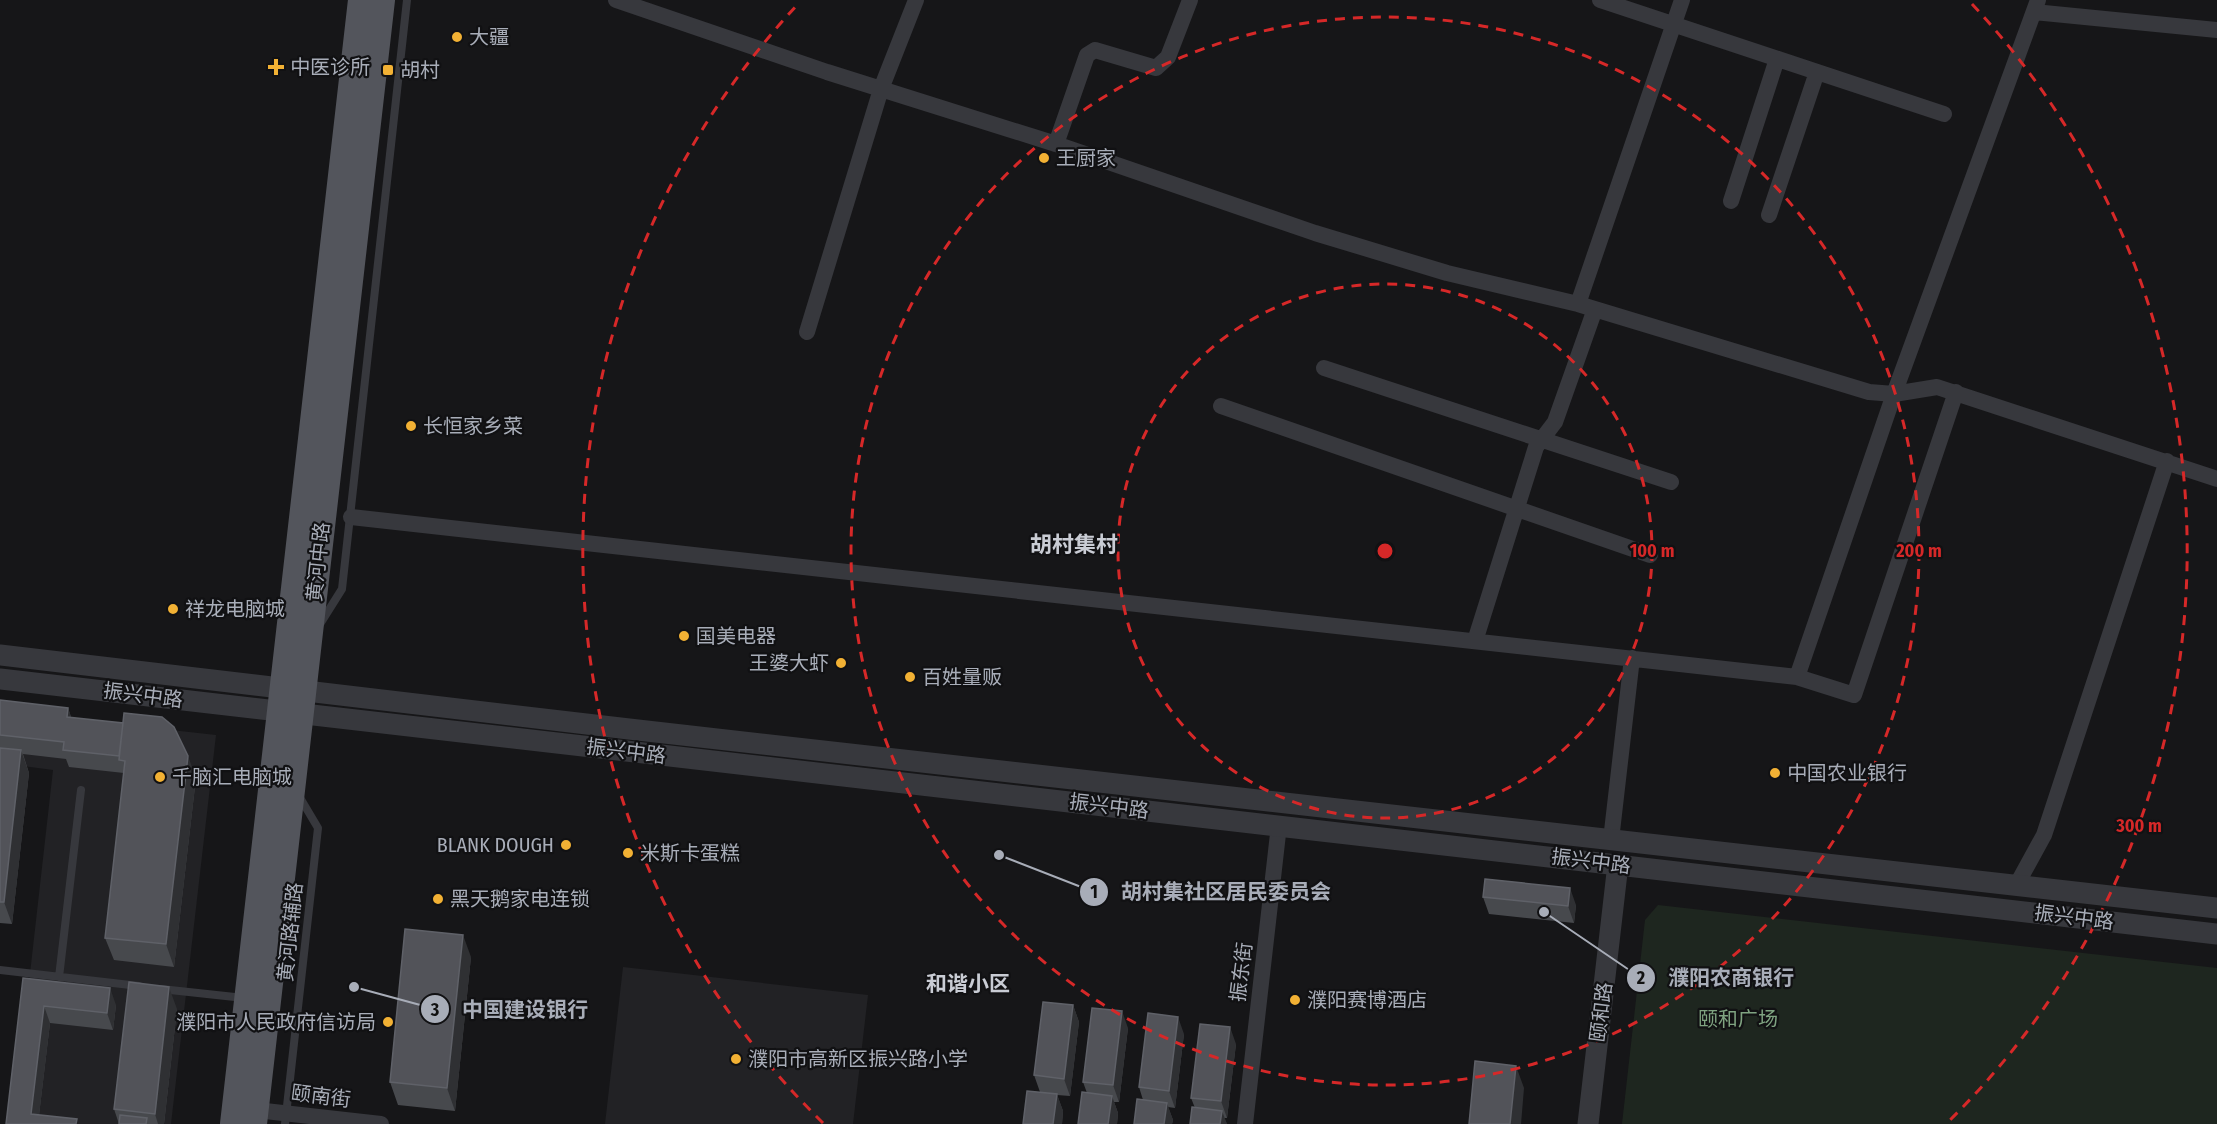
<svg xmlns="http://www.w3.org/2000/svg" width="2217" height="1124" font-family="'Fira Sans Condensed','Noto Sans SC',sans-serif">
<style>
.built{fill:#222225}
.green{fill:#1e261f}
.lines{fill:none;stroke-linecap:round;stroke-linejoin:round}
.service{stroke:#37383d;stroke-width:8}
.minor{stroke:#37383d;stroke-width:16}
.tertiary{stroke:#37383d;stroke-width:21}
.primary{stroke:#53555c;stroke-width:26}
.wall{fill:#47494d}
.shaded-wall{fill:#2f3033}
.building{fill:#525359;stroke:#5f6168;stroke-width:1.5}
.ring{fill:none;stroke:#d62828;stroke-width:3;stroke-dasharray:10 8}
.poi-dot{fill:#f2b134;stroke:#111113;stroke-width:2}
.labels{text-anchor:middle;dominant-baseline:central;stroke-width:4.5;stroke-linejoin:round;paint-order:stroke}
.poi-label{font-size:20px;fill:#a8adb8;stroke:#111113;text-anchor:start}
.street-label{font-size:20px;fill:#a8adb8;stroke:#111113}
.park-label{font-size:20px;fill:#7fa381;stroke:#111113}
.neighbourhood-label{font-size:21px;font-weight:bold;fill:#c9ccd4;stroke:#111113}
.quarter-label{font-size:22px;font-weight:bold;fill:#c9ccd4;stroke:#111113}
.centre{fill:#d62828;stroke:#111113;stroke-width:3}
.ring-label{font-size:18px;text-anchor:middle;font-weight:bold;fill:#d62828;stroke:#111113;stroke-width:4.5;stroke-linejoin:round;paint-order:stroke}
.leader{fill:none;stroke:#a8adb8;stroke-width:2}
.callout-dot{fill:#a8adb8;stroke:#111113;stroke-width:2}
.mark-label{font-size:18px;text-anchor:middle;font-weight:bold;fill:#111}
.callout-label{font-size:21px;text-anchor:middle;font-weight:bold;fill:#a8adb8;stroke:#111113;stroke-width:4.5;stroke-linejoin:round;paint-order:stroke}
</style>
<rect width="100%" height="100%" fill="#161618"/>
<!-- built -->
<path class="built" d="M0,711L216,735L171,1124H13L53,770L0,763Z
M623,967L868,995L853,1124H605Z"/>
<!-- green -->
<path class="green" d="M1658,905L2217,968V1124H1622L1645,920Z"/>
<g class="lines">
<!-- service -->
<path class="service" d="M320,624L342,589L407,0
M0,970L139,986
M59,977L81,790
M161,989L244,998
M285,1124L318,828L299,796"/>
<!-- minor -->
<path class="minor" d="M616,0L827,72L1056,144L1315,233L1447,273L1578,304L1869,392L1894,394L1937,387L2217,479
M1600,0L1944,114
M2034,12L2217,30
M1056,144L1087,55L1095,50L1156,68L1168,57L1190,0
M1731,201L1777,59
M1769,215L1817,72
M1578,304L1682,0
M807,332L881,89L916,0
M1324,368L1671,482
M1221,406L1650,555
M351,517L1797,677L1854,695L1956,392
M1475,641L1536,447L1555,422L1595,309
M1797,677L1894,394L2038,0
M1611,840L1632,658
M2016,886L2044,835L2167,461
M256,1110L381,1124
M1245,1124L1279,825"/>
<!-- tertiary -->
<path class="tertiary" d="M0,655L629,729L2217,908
M0,679L2217,934
M1588,1124L1618,864"/>
<!-- primary -->
<path class="primary" d="M233,1124L361,0
M254,1124L382,0"/>
</g>
<!-- wall -->
<path class="wall" d="M0,700L68,708L71,717L196,778L174,967L114,960L105,938L124,773L69,767L66,759L23,754L29,773L12,924L0,923Z
M1483,897L1576,905L1574,923L1489,914Z
M471,957L455,1111L398,1105L390,1082Z
M23,978L116,1005L113,1030L50,1023L39,1115L6,1124Z
M1073,1005L1079,1022L1070,1096L1057,1095L1063,1111L1062,1124H1023L1040,1092L1034,1075Z
M177,1009L164,1124H119L114,1109Z
M1128,1028L1119,1102H1114L1118,1113L1117,1124H1078L1087,1093L1083,1082Z
M1184,1034L1175,1108L1168,1107L1173,1120L1172,1124H1134L1143,1100L1139,1087Z
M1236,1044L1227,1118H1224L1227,1124L1195,1108L1191,1098Z"/>
<!-- shaded-wall -->
<path class="shaded-wall" d="M68,708L74,725L67,717Z
M21,750L29,773L12,924L4,902Z
M188,756L196,778L174,967L166,944Z
M1570,888L1576,905L1574,923L1568,906Z
M463,935L471,957L455,1111L447,1088Z
M169,987L177,1009L164,1124H158L155,1114Z
M110,988L116,1005L113,1030L107,1013Z
M1073,1005L1079,1022L1070,1096L1064,1079Z
M44,1006L50,1023L38,1124L31,1114Z
M1122,1011L1128,1028L1119,1102L1113,1085Z
M1178,1017L1184,1034L1175,1108L1169,1091Z
M1230,1027L1236,1044L1227,1118L1221,1101Z
M1516,1066L1524,1088L1521,1124H1510Z
M1057,1094L1063,1111L1062,1124H1053Z
M1112,1096L1118,1113L1117,1124H1108Z
M1167,1103L1173,1120L1172,1124H1164Z
M1222,1111L1227,1124H1220Z"/>
<!-- building -->
<path class="building" d="M0,700L68,708L67,717L123,723L119,756L63,750L64,742L0,735Z
M124,713L162,717L174,727L188,756L166,944L105,938L125,761L119,760Z
M0,748L21,750L4,902H0Z
M1485,879L1570,888L1568,906L1483,897Z
M405,929L463,935L447,1088L390,1082Z
M23,978L110,988L107,1013L44,1006L31,1114L77,1119L76,1124H6Z
M129,982L169,987L155,1114L114,1109Z
M1043,1002L1073,1005L1064,1079L1034,1075Z
M1092,1008L1122,1011L1113,1085L1083,1082Z
M1148,1013L1178,1017L1169,1091L1139,1087Z
M1200,1024L1230,1027L1221,1101L1191,1098Z
M1475,1061L1516,1066L1510,1124H1469Z
M1027,1091L1057,1094L1053,1124H1023Z
M1082,1092L1112,1096L1108,1124H1078Z
M1137,1099L1167,1103L1164,1124H1134Z
M1192,1107L1222,1111L1220,1124H1190Z
M120,1115L147,1118L146,1124H119Z"/>
<!-- distance rings -->
<g class="ring">
<circle cx="1385" cy="551" r="267"/>
<circle cx="1385" cy="551" r="534"/>
<path d="M823 1123A802 802 0 0 1 798 4M1972 4A802 802 0 0 1 1947 1123"/>
</g>
<!-- markers -->
<g class="poi-dot">
<circle cx="457" cy="37" r="6"/>
<path d="M273 58h6v6h6v6h-6v6h-6v-6h-6v-6h6z"/>
<rect x="382" y="64" width="12" height="12" rx="3"/>
<circle cx="1044" cy="158" r="6"/>
<circle cx="411" cy="426" r="6"/>
<circle cx="173" cy="609" r="6"/>
<circle cx="684" cy="636" r="6"/>
<circle cx="841" cy="663" r="6"/>
<circle cx="910" cy="677" r="6"/>
<circle cx="1775" cy="773" r="6"/>
<circle cx="160" cy="777" r="6"/>
<circle cx="566" cy="845" r="6"/>
<circle cx="628" cy="853" r="6"/>
<circle cx="438" cy="899" r="6"/>
<circle cx="1295" cy="1000" r="6"/>
<circle cx="388" cy="1022" r="6"/>
<circle cx="736" cy="1059" r="6"/>
</g>
<g class="labels">
<!-- poi labels -->
<g class="poi-label">
<text x="469" y="37">大疆</text>
<text x="290" y="67">中医诊所</text>
<text x="400" y="70">胡村</text>
<text x="1056" y="158">王厨家</text>
<text x="423" y="426">长恒家乡菜</text>
<text x="185" y="609">祥龙电脑城</text>
<text x="696" y="636">国美电器</text>
<text x="829" y="663" text-anchor="end">王婆大虾</text>
<text x="922" y="677">百姓量贩</text>
<text x="1787" y="773">中国农业银行</text>
<text x="172" y="777">千脑汇电脑城</text>
<text x="554" y="845" text-anchor="end">BLANK DOUGH</text>
<text x="640" y="853">米斯卡蛋糕</text>
<text x="450" y="899">黑天鹅家电连锁</text>
<text x="1307" y="1000">濮阳赛博酒店</text>
<text x="376" y="1022" text-anchor="end">濮阳市人民政府信访局</text>
<text x="748" y="1059">濮阳市高新区振兴路小学</text>
</g>
<!-- street labels -->
<g class="street-label">
<text transform="translate(318 562) rotate(-84)">黄河中路</text>
<text transform="translate(143 695) rotate(7)">振兴中路</text>
<text transform="translate(626 751) rotate(7)">振兴中路</text>
<text transform="translate(1109 806) rotate(7)">振兴中路</text>
<text transform="translate(1591 861) rotate(7)">振兴中路</text>
<text transform="translate(2074 917) rotate(7)">振兴中路</text>
<text transform="translate(290 932) rotate(-84)">黄河路辅路</text>
<text transform="translate(1241 972) rotate(-83)">振东街</text>
<text transform="translate(1601 1012) rotate(-83)">颐和路</text>
<text transform="translate(321 1096) rotate(7)">颐南街</text>
</g>
<!-- park labels -->
<g class="park-label">
<text x="1738" y="1019">颐和广场</text>
</g>
<!-- neighbourhood labels -->
<g class="neighbourhood-label">
<text x="968" y="984">和谐小区</text>
</g>
<!-- quarter labels -->
<g class="quarter-label">
<text x="1074" y="544">胡村集村</text>
</g>
</g>
<circle cx="1385" cy="551" r="9" class="centre"/>
<g class="ring-label">
<text x="1652" y="557">100 m</text>
<text x="1919" y="557">200 m</text>
<text x="2139" y="832">300 m</text>
</g>
<!-- callouts -->
<path class="leader" d="M999 855L1094 892M1544 912L1641 978M354 987L435 1009"/>
<g class="callout-dot">
<circle cx="999" cy="855" r="6"/>
<circle cx="1544" cy="912" r="6"/>
<circle cx="354" cy="987" r="6"/>
<circle cx="1094" cy="892" r="15"/>
<circle cx="1641" cy="978" r="15"/>
<circle cx="435" cy="1009" r="15"/>
</g>
<g class="mark-label">
<text x="1094" y="898">1</text>
<text x="1641" y="984">2</text>
<text x="435" y="1016">3</text>
</g>
<g class="callout-label">
<text x="1226" y="899">胡村集社区居民委员会</text>
<text x="1731" y="985">濮阳农商银行</text>
<text x="525" y="1017">中国建设银行</text>
</g>
</svg>
